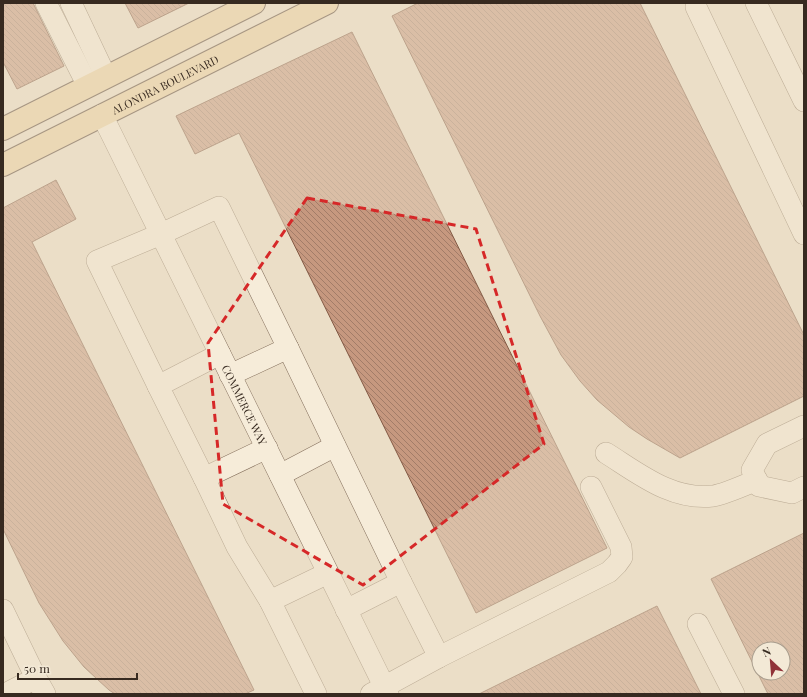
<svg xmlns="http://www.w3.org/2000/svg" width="807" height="697" font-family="'Playfair Display',serif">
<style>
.building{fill:url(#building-back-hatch);stroke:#835a45;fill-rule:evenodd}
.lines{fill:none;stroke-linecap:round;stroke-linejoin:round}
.minor-casing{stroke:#85705d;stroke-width:22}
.major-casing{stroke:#543f31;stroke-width:24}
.minor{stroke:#f6ecd9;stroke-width:21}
.major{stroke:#ebd0a1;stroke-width:22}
.marked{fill:none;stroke:#d62828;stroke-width:3;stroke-dasharray:8 5;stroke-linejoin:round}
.labels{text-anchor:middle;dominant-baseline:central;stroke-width:3.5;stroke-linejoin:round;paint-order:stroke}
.street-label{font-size:11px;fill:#372a20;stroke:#f3e9d6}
</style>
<defs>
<pattern id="building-back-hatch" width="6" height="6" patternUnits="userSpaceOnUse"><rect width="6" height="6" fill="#c6987f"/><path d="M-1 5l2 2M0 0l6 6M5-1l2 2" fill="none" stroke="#a27c68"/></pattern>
</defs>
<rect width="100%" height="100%" fill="#ebdec7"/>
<!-- building -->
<path class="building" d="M3,3H33L64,66L17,89L3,62Z
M125,3H189L138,28Z
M418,3H640L804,335V396L680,458L647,439L629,427L597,400L580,381L561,355L540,316L392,16Z
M352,32L607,548L476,613L239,133L195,154L176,116Z
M56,180L76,219L32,242L254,690L245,694H115L109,690L84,667L63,641L39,603L3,529V208Z
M804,533V694H768L711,579ZM759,649H783V673H759Z
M657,606L701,694H479Z"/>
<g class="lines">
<!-- minor casing -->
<g class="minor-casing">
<g id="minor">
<path d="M46,3L88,86"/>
<path d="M71,3L106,77"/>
<path d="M756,3L804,101"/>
<path d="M696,7L804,234"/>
<path id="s1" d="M102,115L388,694"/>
<path d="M288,348L401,582L346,610"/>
<path d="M158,386L97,261L161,234L219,207L288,348L230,375"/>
<path d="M804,426L767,444L752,470L759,486L792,493L804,487"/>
<path d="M267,448L204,478L237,547L270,601"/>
<path d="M606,453C638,473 672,501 713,496C725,494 745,485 757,480"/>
<path d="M280,475L335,446"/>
<path d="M204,478L158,386L220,354"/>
<path d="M3,610L36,678L45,694"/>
<path d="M698,624L734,694"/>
<path d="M439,657L609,572L617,564L622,557L621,547L591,487"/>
<path d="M5,694L36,678"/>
<path d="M316,694L270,601L328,573"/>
<path d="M371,694L439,657L401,582"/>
</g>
</g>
<!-- major casing -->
<g class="major-casing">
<g id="major">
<path d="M3,129L254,3"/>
<path id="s2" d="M3,165L327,3"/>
</g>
</g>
<!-- minor -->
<use href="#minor" class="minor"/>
<!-- major -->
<use href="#major" class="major"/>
</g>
<!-- marked area -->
<path d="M0 0H807V697H0ZM307,198L476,229L544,444L363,585L223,504L208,343Z" fill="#ebdec7" fill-opacity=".55" fill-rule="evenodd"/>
<path class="marked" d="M307,198L476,229L544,444L363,585L223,504L208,343Z"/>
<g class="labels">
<!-- street labels -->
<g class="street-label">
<text stroke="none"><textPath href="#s2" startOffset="181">ALONDRA BOULEVARD</textPath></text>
<text stroke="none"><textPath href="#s1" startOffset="323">COMMERCE WAY</textPath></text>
</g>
</g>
<!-- border -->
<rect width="807" height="697" fill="none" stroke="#372a20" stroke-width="8"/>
<!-- north arrow -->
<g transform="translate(771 661) rotate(334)"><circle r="19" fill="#f3e9d6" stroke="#a89d8d"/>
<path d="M0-3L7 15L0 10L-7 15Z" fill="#903238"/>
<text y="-6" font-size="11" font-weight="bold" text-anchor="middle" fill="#372a20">N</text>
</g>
<!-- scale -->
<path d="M18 673v6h119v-6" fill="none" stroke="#372a20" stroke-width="2"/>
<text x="24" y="673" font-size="12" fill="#372a20" stroke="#f3e9d6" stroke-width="3" paint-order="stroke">50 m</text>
</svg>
